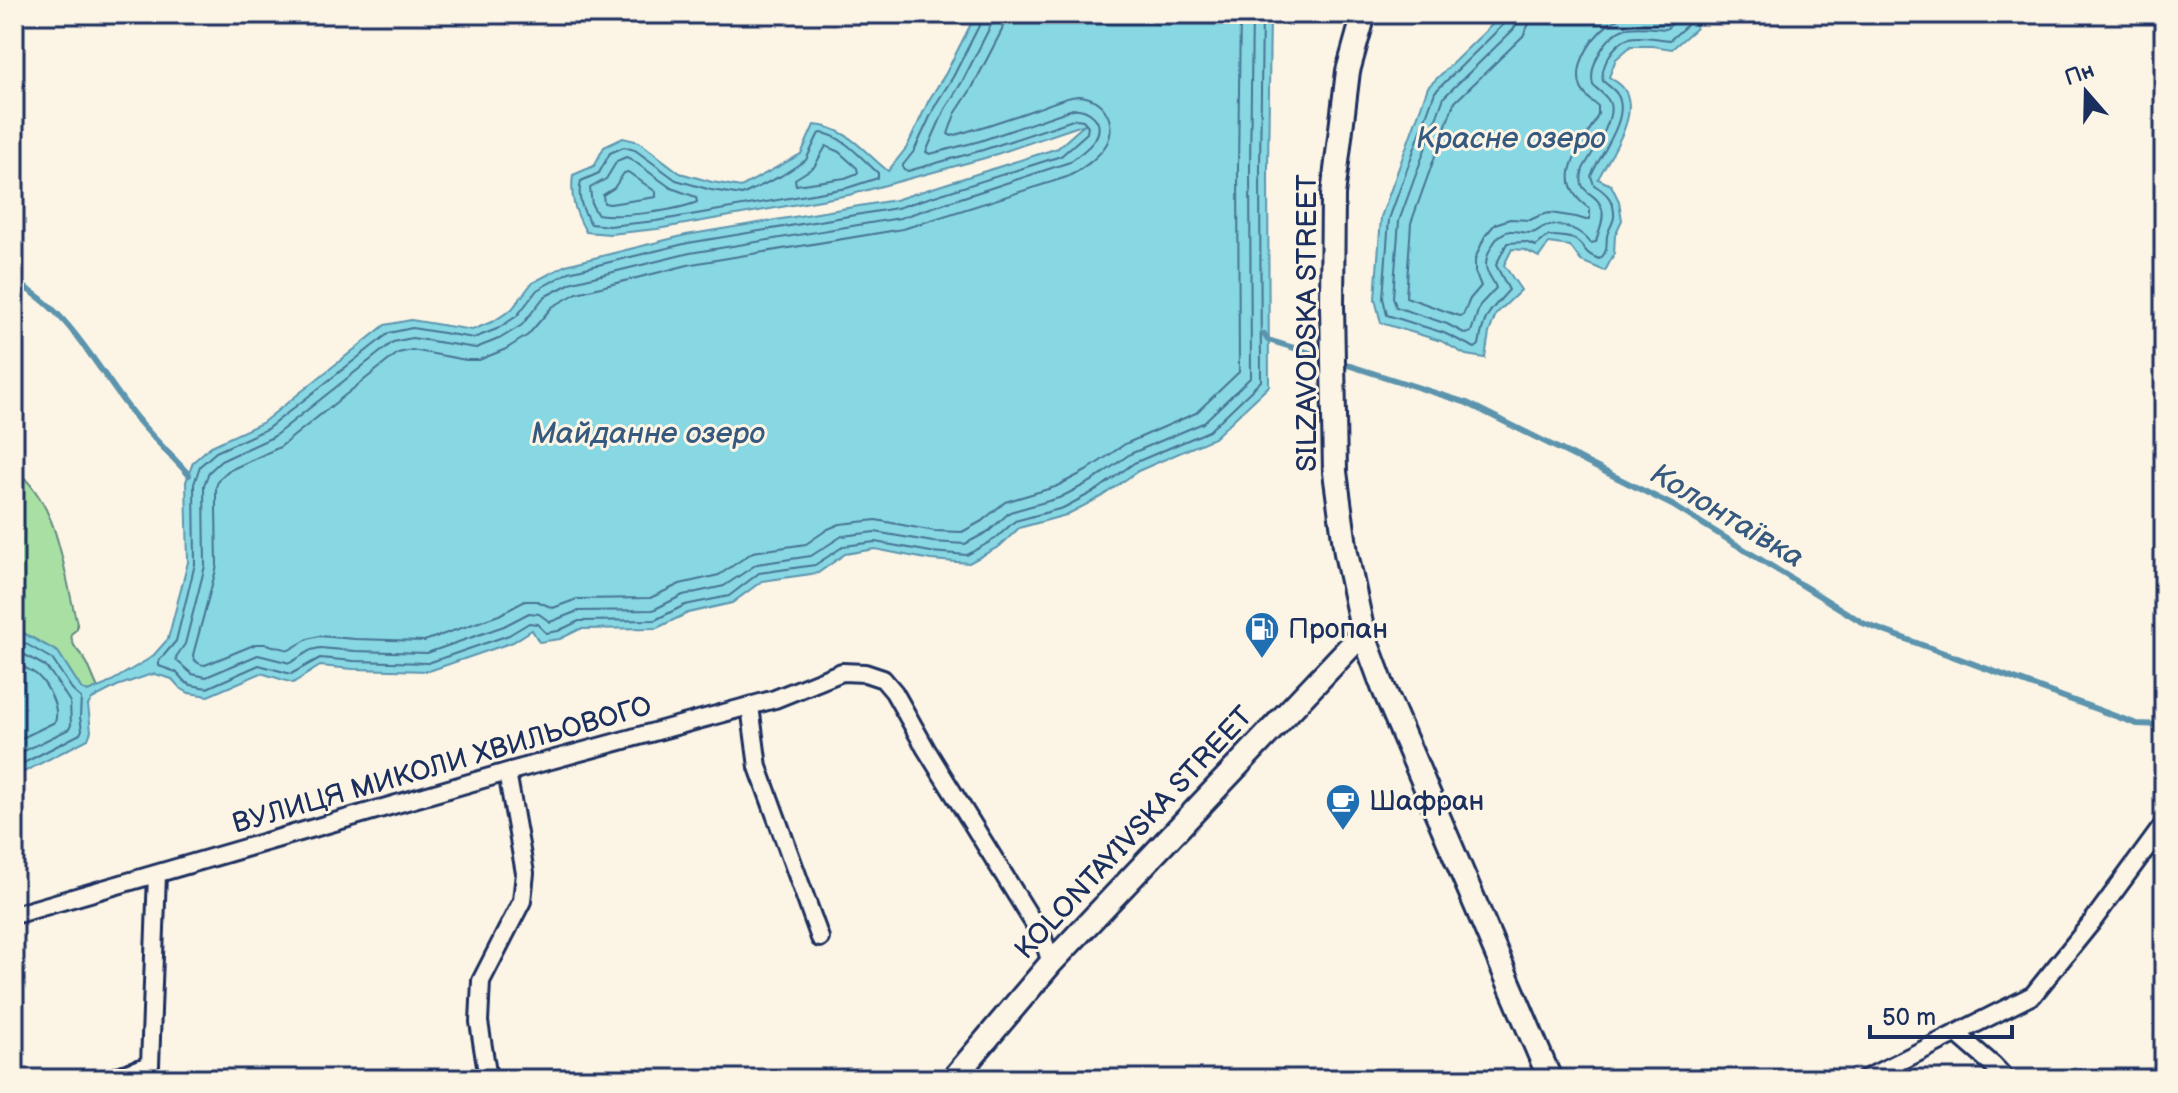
<svg xmlns="http://www.w3.org/2000/svg" width="2178" height="1093" font-family="'Balsamiq Sans',sans-serif">
<style>
.green{fill:#a8e0a4;stroke:#628881;stroke-width:2}
.water{fill:#88d8e3;stroke:#5c94ae;stroke-width:2}
.lines{fill:none;stroke-linecap:round;stroke-linejoin:round}
.shore{stroke:#477393;stroke-width:2}
.stream{stroke:#5c94ae;stroke-width:6}
.street-casing{stroke:#1b2f5e;stroke-width:22}
.secondary-casing{stroke:#1b2f5e;stroke-width:28}
.street{stroke:#fcf5e5;stroke-width:16}
.secondary{stroke:#fcf5e5;stroke-width:22}
.labels{text-anchor:middle;dominant-baseline:central;stroke-width:6;stroke-linejoin:round;paint-order:stroke}
.street-label{font-size:28px;fill:#1b2f5e;stroke:#fcf5e5}
.poi-label{font-size:28px;fill:#1b2f5e;stroke:#fcf5e5;text-anchor:start}
.water-label{font-size:30px;font-style:italic;fill:#36597f;stroke:#fcf5e5}
</style>
<rect width="100%" height="100%" fill="#fcf5e5"/>
<filter id="ink" filterUnits="userSpaceOnUse"><feTurbulence type="fractalNoise" baseFrequency=".0125" numOctaves="2"/><feDisplacementMap in="SourceGraphic" scale="16" xChannelSelector="R" yChannelSelector="G"/><feConvolveMatrix kernelMatrix="1 2 1 2 8 2 1 2 1" color-interpolation-filters="sRGB"/></filter>
<g filter="url(#ink)">
<!-- green -->
<path class="green" d="M14,468C61,507 62,568 77,623V629L71,634C72,649 81,652 87,663C91,671 94,680 98,688L88,692L81,688L58,652L14,628Z"/>
<!-- water -->
<path class="water" d="M976,14H1140L1155,18L1162,14H1270L1268,169L1269,386L1214,438L1138,471L1101,497L1066,515L1019,528L1000,546L969,563L931,560L875,549L845,554L818,573L762,581L732,603L688,613L657,628L580,629L560,639L539,642L532,630L513,642L429,671L353,669L320,666L293,683L261,673L208,696L189,693L180,688L172,679L155,674L149,675L117,686L92,699L88,705L91,731L88,739L14,777V628L58,652L81,688L88,692L105,685L152,657L168,639L188,562L186,482L193,462L211,446L262,423L385,325L411,320L472,330L494,321L512,309L532,283L566,265L686,235L895,200L1058,148L1085,124L985,158L849,195L657,229L610,234L586,232C575,212 570,198 573,175L594,166L604,147L623,138L639,142L680,173L712,182L741,187L801,154L814,125C847,127 864,152 888,171L907,147L929,100L946,73Z
M1503,14H1698L1696,28L1672,49L1653,46H1631L1616,59L1609,77C1613,80 1621,84 1624,89C1641,114 1610,156 1598,179L1611,185L1619,201L1622,220L1615,235L1614,254L1605,271L1581,261L1570,246L1549,243L1539,257L1525,250L1512,249L1504,265L1521,290L1496,314L1489,333L1485,358L1466,355L1441,341L1381,323L1375,299L1381,217L1428,87Z"/>
<g class="lines">
<!-- shore -->
<path class="shore" d="M983,14L982,20L953,77L936,104L914,151L903,165V169L908,171L983,150L1076,119L1083,120L1088,126L1087,133L1061,156L897,208L688,243L569,272L537,290L517,316L497,329L474,338L412,328L389,333L267,429L216,452L200,466L194,484L195,564L176,641L159,661V666L176,672L185,682L191,685L207,688L259,665L291,674L320,658L354,661L428,663L509,635L529,623L537,624L546,633L558,631L579,621L655,620L685,605L729,596L759,573L815,565L844,546L875,542L931,552L967,555L995,539L1015,521L1063,508L1097,490L1134,463L1209,431L1261,381L1260,169L1262,14
M993,14L991,25L962,82L945,109L926,152L930,154L980,141L1073,109C1089,107 1106,122 1095,139C1090,148 1078,155 1070,162L900,218L690,253L573,282L544,297L522,325L501,338L476,348L412,338L393,342L273,437L221,461L209,472L204,485L205,566L185,644L176,657L177,661L192,674L206,677L258,655L290,663L311,650L320,648L355,651L427,653L504,626L529,613L539,614L550,622L578,611L653,610L683,595L724,586L757,564L811,556L842,536L875,532L933,542L965,544L989,531L1010,512L1059,498L1092,481L1130,454L1203,423L1251,377L1250,168L1252,14
M1005,14L1002,30L972,88L955,114L948,134L952,136C980,128 1008,119 1036,109C1049,105 1064,97 1078,96C1103,96 1119,124 1106,145C1098,158 1080,171 1067,177L903,229L692,264L577,293L552,307L528,335L506,349L479,360H466L412,350L398,353L280,447L228,471L219,479L216,487V508L217,566L193,655C194,661 199,665 205,665L256,644H265L289,650L308,639L319,636L355,639L424,641L499,615L525,601H537L553,608L577,599L650,598L680,584L719,575L753,552L806,544L828,529L840,524L876,520L934,531L962,532L982,521L1005,502L1055,487L1086,471L1125,444L1196,413L1239,372L1238,168L1240,14
M1508,14L1505,23L1435,92L1389,219L1383,298L1387,315L1444,333L1475,348L1479,345C1484,314 1489,312 1509,290L1496,265L1507,243L1525,242L1536,246L1548,236C1557,236 1570,236 1577,241C1588,250 1582,252 1599,259C1608,253 1606,247 1607,236C1608,230 1613,224 1614,217C1615,201 1606,192 1594,185L1591,176C1599,156 1632,116 1617,94C1614,89 1607,85 1603,81C1600,66 1614,43 1629,38C1642,35 1658,39 1670,40L1688,24L1690,14
M1518,14L1517,23L1513,30L1444,97L1399,221L1393,297L1396,307L1447,324L1466,334L1471,332L1480,305L1496,288C1494,282 1490,277 1487,271C1483,258 1495,233 1510,231C1518,230 1529,235 1535,232C1539,230 1542,227 1546,226C1564,222 1580,230 1591,243L1596,242C1598,232 1605,219 1602,209C1597,190 1575,196 1583,169C1591,154 1615,121 1610,104C1608,96 1598,91 1593,85C1588,65 1607,33 1627,28C1640,26 1654,28 1666,29L1678,19L1680,14
M1530,14L1529,24L1523,36L1454,103L1411,223L1406,297L1459,316L1463,315L1470,299L1481,286L1475,272V259L1485,236L1495,224L1510,219L1530,220L1541,215L1550,213L1576,217L1586,220L1590,219V209C1547,180 1583,148 1598,114V106C1591,101 1585,96 1581,88C1572,63 1596,29 1618,19C1630,13 1648,15 1662,17L1666,14
M821,133C843,135 862,159 878,173V178L847,188L656,221L609,226L591,224C582,210 577,197 581,181L599,173L610,153L624,147L635,150L676,180L711,190L742,195L781,176L806,160L818,135Z
M826,146L839,152L857,168L858,173L845,178L796,185L795,179L814,167Z
M626,157L631,159L671,188L696,197L697,202C675,211 621,218 597,214L592,205L590,188L606,179L617,161Z
M628,172L656,192V197L610,204L604,203L603,195L614,188L624,173Z
M14,637L52,659L74,692L81,698L80,717L82,730L80,734L14,768
M14,649L45,666L51,673L70,702L71,725L69,729L14,756
M14,662C21,666 31,670 37,675C48,685 60,709 55,722L14,742"/>
<!-- stream -->
<path class="stream" d="M14,282C68,306 101,376 138,420C154,439 172,456 189,475
M1264,334L1268,340L1327,358
M1338,362L1467,403L1672,505L1865,624L2137,724L2164,725"/>
<!-- street casing -->
<g class="street-casing">
<path id="street" d="M750,706L758,767L820,938
M14,915L507,772L775,699L842,672L865,673L883,679L894,692L926,749L1043,938L1051,963
M1956,1033L1993,1065L2006,1079
M109,1079L150,1065L157,874
M488,1079L479,1022L481,981L522,901L525,873L507,772
M1865,1079L2033,995L2092,922L2164,824"/>
</g>
<!-- secondary casing -->
<g class="secondary-casing">
<path id="secondary" d="M1364,14L1348,71L1333,195L1332,305L1335,472L1346,553L1363,633L1383,687L1550,1079
M953,1079L1051,963L1363,633"/>
</g>
<!-- street -->
<use href="#street" class="street"/>
<!-- secondary -->
<use href="#secondary" class="secondary"/>
</g>
</g>
<!-- icons -->
<defs>
<g id="fuel-pin" transform="scale(1.8)"><path d="M0 17L-7.5 6A9.5 9.5 0 1 1 7.5 6Z" fill="#1f6fb2" stroke="#fcf5e5"/><path d="M-5.5-6h7V0h2V4h1.3V-2.5L3-4.5l.8-.8L6-3V5H2.5V1h-1V6h-7ZM-4.2-4.7v3.2H.2V-4.7Z" fill="#fff"/></g>
<g id="cafe-pin" transform="scale(1.8)"><path d="M0 17L-7.5 6A9.5 9.5 0 1 1 7.5 6Z" fill="#1f6fb2" stroke="#fcf5e5"/><path d="M-5.5-4.5H6V0H3Q3 3.5 0 3.5H-2.5Q-5.5 3.5-5.5 0ZM3-3.2v2h1.7v-2ZM-6 4.5H4V6H-6Z" fill="#fff"/></g>
</defs>
<g fill-rule="evenodd">
<use href="#fuel-pin" x="1262" y="629"/>
<use href="#cafe-pin" x="1343" y="801"/>
</g>
<g class="labels">
<!-- street labels -->
<g class="street-label">
<text transform="translate(1307 323) rotate(-90)">SILZAVODSKA STREET</text>
<text transform="translate(442 765) rotate(-16)">ВУЛИЦЯ МИКОЛИ ХВИЛЬОВОГО</text>
<text transform="translate(1134 833) rotate(-47)">KOLONTAYIVSKA STREET</text>
</g>
<!-- poi labels -->
<g class="poi-label">
<text x="1288" y="629">Пропан</text>
<text x="1369" y="801">Шафран</text>
</g>
<!-- water labels -->
<g class="water-label">
<text x="1511" y="139">Красне озеро</text>
<text x="648" y="434">Майданне озеро</text>
<text transform="translate(1727 516) rotate(31)">Колонтаївка</text>
</g>
</g>
<!-- margin -->
<rect width="2178" height="1093" fill="none" stroke="#fcf5e5" stroke-width="48"/>
<rect x="24" y="24" width="2130" height="1045" fill="none" stroke="#1b2f5e" stroke-width="3" filter="url(#ink)"/>
<!-- north arrow -->
<g transform="translate(2086 92) rotate(340)" stroke="#fcf5e5" stroke-width="6" paint-order="stroke">
<path d="M0-6L14 30L0 20L-14 30Z" fill="#1b2f5e"/>
<text y="-12" font-size="22" font-weight="bold" text-anchor="middle" fill="#1b2f5e">Пн</text>
</g>
<!-- scale -->
<path d="M1870 1025v12h142v-12" fill="none" stroke="#1b2f5e" stroke-width="4"/>
<text x="1882" y="1025" font-size="24" fill="#1b2f5e" stroke="#fcf5e5" stroke-width="6" paint-order="stroke">50 m</text>
</svg>
